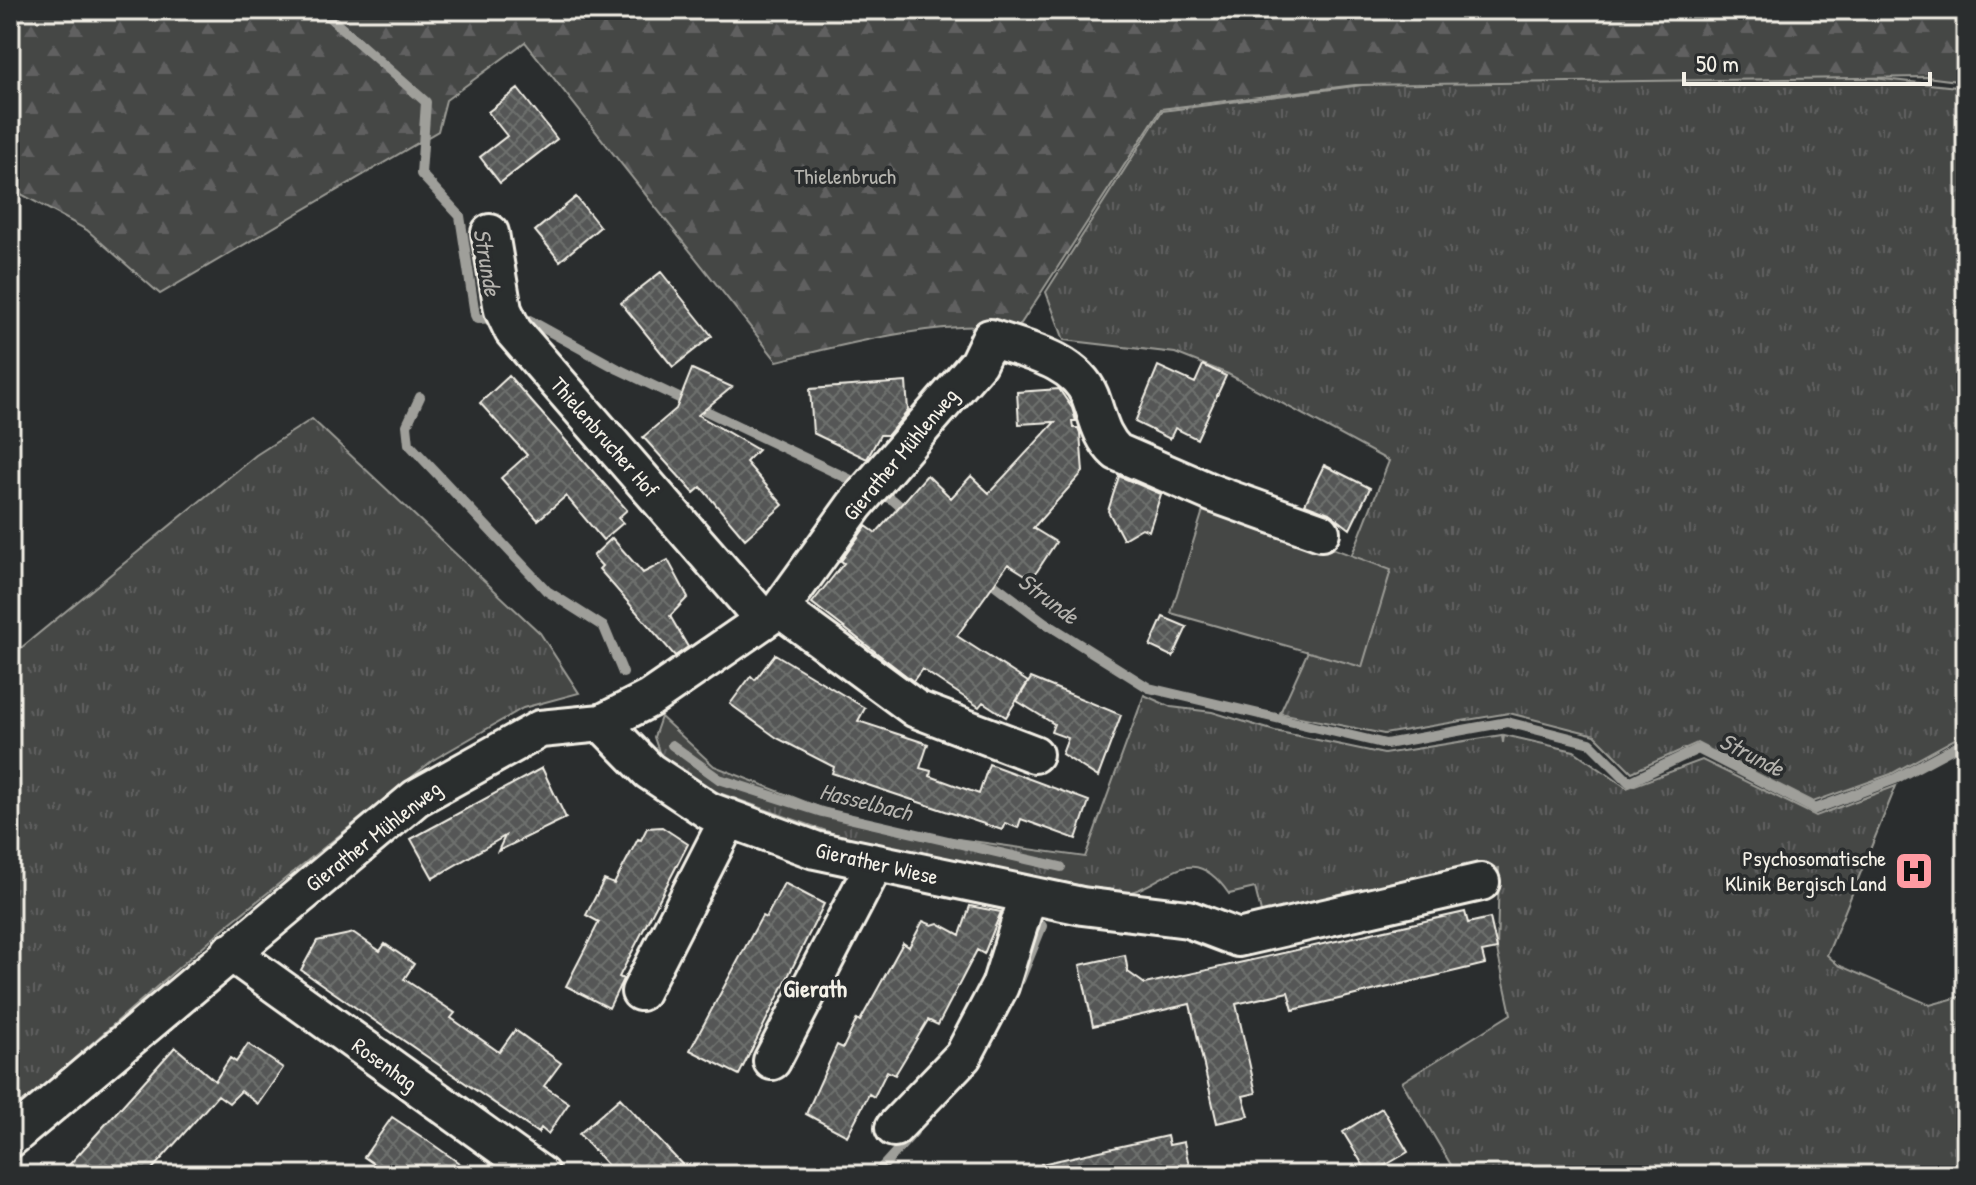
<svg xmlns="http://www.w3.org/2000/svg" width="1976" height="1185" font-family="'Patrick Hand',sans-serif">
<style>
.grass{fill:url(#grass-tufts);stroke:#9c9c96;stroke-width:2}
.forest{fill:url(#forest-firs);stroke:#9c9c96;stroke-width:2}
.pitch{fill:#444645;stroke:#9c9c96;stroke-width:2}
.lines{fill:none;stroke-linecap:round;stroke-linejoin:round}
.stream{stroke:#9f9f9a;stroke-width:10}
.building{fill:url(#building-cross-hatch);stroke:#f4f1e8;stroke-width:2}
.minor-casing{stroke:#f4f1e8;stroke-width:42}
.minor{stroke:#2a2d2e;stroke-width:36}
.labels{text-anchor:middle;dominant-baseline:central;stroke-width:7;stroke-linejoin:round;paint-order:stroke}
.park-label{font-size:22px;fill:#b6b5af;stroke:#2a2d2e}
.street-label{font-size:22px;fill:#f4f1e8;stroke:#2a2d2e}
.poi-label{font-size:22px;fill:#f4f1e8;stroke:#2a2d2e;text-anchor:end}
.water-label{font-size:24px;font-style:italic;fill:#b5b3ae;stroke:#2a2d2e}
.neighbourhood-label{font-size:24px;font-weight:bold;fill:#f4f1e8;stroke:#2a2d2e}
</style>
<defs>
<pattern id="grass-tufts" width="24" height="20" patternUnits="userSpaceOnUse" patternTransform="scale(2)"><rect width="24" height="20" fill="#444645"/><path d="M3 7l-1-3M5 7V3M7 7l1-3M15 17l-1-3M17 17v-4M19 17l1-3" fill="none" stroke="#606160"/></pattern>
<pattern id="forest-firs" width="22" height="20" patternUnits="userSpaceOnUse" patternTransform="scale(2)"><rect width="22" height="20" fill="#444645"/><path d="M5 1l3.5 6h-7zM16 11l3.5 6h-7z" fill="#606160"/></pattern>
<pattern id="building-cross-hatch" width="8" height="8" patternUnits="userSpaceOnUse" patternTransform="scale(2)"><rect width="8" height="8" fill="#555756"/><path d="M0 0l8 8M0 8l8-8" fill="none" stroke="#6e706e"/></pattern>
</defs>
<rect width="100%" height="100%" fill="#2a2d2e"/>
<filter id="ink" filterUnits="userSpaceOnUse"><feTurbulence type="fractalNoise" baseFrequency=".0125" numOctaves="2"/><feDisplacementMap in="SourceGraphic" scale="16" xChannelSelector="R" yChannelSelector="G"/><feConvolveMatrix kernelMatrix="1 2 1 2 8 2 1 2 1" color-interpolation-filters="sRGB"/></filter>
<g filter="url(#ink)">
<!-- grass -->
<path class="grass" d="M1470,71L1845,75L1966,88V733L1891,774L1813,802L1697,743L1632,772L1595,735L1509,713L1384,734L1280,713L1356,545L1389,461L1228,374L1175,353L1064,340L1046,292L1162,111Z
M312,419L540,633L579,693L523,708L433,760L225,927L10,1115V657L256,455Z
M1144,695L1171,707L1212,712L1275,731L1384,754L1502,735L1503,743L1504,735L1574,751L1627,788L1702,760L1816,816L1896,786L1827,955L1838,965L1930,1005L1966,995V1175H1457L1402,1082L1511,1014L1497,950L1499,868L1263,920L1255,888L1229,894C1186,832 1161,896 1117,893L846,838L708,789L661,758L654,737L661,717L714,766L821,808L915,833L1085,857Z"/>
<!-- forest -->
<path class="forest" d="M10,10H1966V82L1926,77L1355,85L1161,109L1018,328C938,320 854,342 777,361L525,42L446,100L438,131L160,294L87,230L10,188Z"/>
<!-- pitch -->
<path class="pitch" d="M1206,501L1391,570L1362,667L1171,613Z"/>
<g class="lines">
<!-- stream -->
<path class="stream" d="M321,10L426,102L421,174L460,216L475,315L477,319L500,318
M516,318L529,320L618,369L893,500L909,514
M420,397L407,425L409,444L547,591L604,627L623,673
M986,578L1044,622L1149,688L1386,744L1507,722L1590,743L1629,782L1698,749L1815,809L1895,779L1966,741
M672,745L719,779L822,812L1061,867
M1020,980L1042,926
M875,1175L914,1132"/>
</g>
<!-- building -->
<path class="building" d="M518,89L557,139L500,183L480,157L507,136L488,112Z
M576,197L600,227L560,261L535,231Z
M661,272L712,336L673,367L621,303Z
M1203,365L1226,376L1197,439L1175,428L1170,439L1135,422L1158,366L1195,383Z
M692,369L732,387L698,415L758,450L746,462L783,505L745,539L701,487L694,493L643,437L676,409Z
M509,376L627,510L618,518L623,523L603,540L566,496L538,520L501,478L527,455L480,403Z
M906,382L908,411L888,435H880L867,459L813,433L810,389Z
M1059,389L1072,408L1076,421H1072L1073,428H1078L1080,433L1083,472L1033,528L1056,542L1032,579L1008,564L957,636L1028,682L1006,717L983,702L979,707L922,669L913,681L812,603L844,563L841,561L866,526L876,533L927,475L951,498L971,476L989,493L1055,422L1019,424L1017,392Z
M1324,465L1370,488L1350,529L1329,513L1305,504Z
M1119,476L1161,494L1149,531L1142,528L1123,539L1108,511Z
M612,538L643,573L668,560L688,597L670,616L688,647L675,656L599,569L602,566L593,556Z
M1163,617L1187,627L1173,657L1150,646Z
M775,654L865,708L858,721L928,744L920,768L931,771L930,776L979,794L989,764L1089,801L1076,839L1021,819L1018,828L1005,823L1002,830L832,773L834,767L777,738L730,704L751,676L755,680Z
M1031,678L1121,715L1098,777L1062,754L1068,738L1051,732L1054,724L1017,701Z
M542,768L566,818L498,851L505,836L433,878L411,839Z
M662,827L688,844L619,977L623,979L609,1008L566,986L599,922L586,915L604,880L614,884L638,839L641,840L647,828Z
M784,883L824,904L739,1075L690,1050L762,916L766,918Z
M970,906L1001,912L984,954L977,950L938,1025L928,1020L895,1075L887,1071L874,1097L869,1094L847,1136L806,1114L837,1045L843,1048L857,1019L860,1021L903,943L909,947L923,921L932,925L938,923L960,935Z
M1465,912L1468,923L1490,918L1497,949L1482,952L1485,964L1293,1010L1288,992L1236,1004L1256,1093L1243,1096L1249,1116L1217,1123L1190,1004L1093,1026L1080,965L1125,955L1128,972L1145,984Z
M354,933L380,951L385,944L414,964L404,979L455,1013L451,1018L499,1052L515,1030L561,1063L544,1086L569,1103L548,1134L541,1128L538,1133L301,970L317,941Z
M248,1044L283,1068L258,1104L241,1091L229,1103L218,1095L147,1175H60L175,1047L215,1081L230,1058L236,1062Z
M620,1098L643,1123L692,1175H616L603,1160L579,1134Z
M1382,1108L1408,1152L1369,1175L1343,1132Z
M392,1117L428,1141L476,1175H390L364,1157Z
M1167,1136L1169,1145L1184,1142L1191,1175H1042L1041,1164Z"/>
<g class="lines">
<!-- minor casing -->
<g class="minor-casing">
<path id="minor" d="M490,233L503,310L513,331L764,620
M780,609L916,709L1034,754
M602,723L649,771L709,811L815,850L1082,906L1188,919L1238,938L1481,882
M230,952L541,1175
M640,992L729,818
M772,1061L875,863
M894,1128L963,1056L1000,986L1028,896
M10,1139L416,798L540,729L602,723L649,699L780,609L855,505L978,363L990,338C1024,350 1075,359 1090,396C1098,417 1100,436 1117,452L1212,493L1321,532"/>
</g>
<!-- minor -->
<use href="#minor" class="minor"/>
</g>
</g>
<!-- icons -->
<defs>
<g id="hospital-square" transform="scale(2)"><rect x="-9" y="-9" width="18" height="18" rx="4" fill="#ff9aa2" stroke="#2a2d2e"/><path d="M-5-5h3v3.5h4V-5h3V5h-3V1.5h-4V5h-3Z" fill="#111"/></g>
</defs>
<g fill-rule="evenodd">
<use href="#hospital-square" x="1914" y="871"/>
</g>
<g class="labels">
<!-- park labels -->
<g class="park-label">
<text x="845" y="176">Thielenbruch</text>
</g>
<!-- street labels -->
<g class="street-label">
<text transform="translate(605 437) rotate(49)">Thielenbrucher Hof</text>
<text transform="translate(900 454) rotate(-50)">Gierather Mühlenweg</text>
<text transform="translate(373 836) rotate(-38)">Gierather Mühlenweg</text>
<text transform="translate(877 863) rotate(13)">Gierather Wiese</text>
<text transform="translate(385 1064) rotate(36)">Rosenhag</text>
</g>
<!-- poi labels -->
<g class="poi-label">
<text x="1886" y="858">Psychosomatische<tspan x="1886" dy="25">Klinik Bergisch Land</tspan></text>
</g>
<!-- water labels -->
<g class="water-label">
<text transform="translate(488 262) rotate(80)">Strunde</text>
<text transform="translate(1049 598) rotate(37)">Strunde</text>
<text transform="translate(1752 754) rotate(27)">Strunde</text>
<text transform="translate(866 801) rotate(14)">Hasselbach</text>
</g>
<!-- neighbourhood labels -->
<g class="neighbourhood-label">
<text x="815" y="988">Gierath</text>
</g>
</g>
<!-- margin -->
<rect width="1976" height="1185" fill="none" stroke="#2a2d2e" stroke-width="40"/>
<rect x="20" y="20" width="1936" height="1145" fill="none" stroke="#f4f1e8" stroke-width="3" filter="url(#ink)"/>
<!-- scale -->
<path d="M1684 72v12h246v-12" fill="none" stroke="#f4f1e8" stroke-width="4"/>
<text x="1696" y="72" font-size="24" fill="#f4f1e8" stroke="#2a2d2e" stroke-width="6" paint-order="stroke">50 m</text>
</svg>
